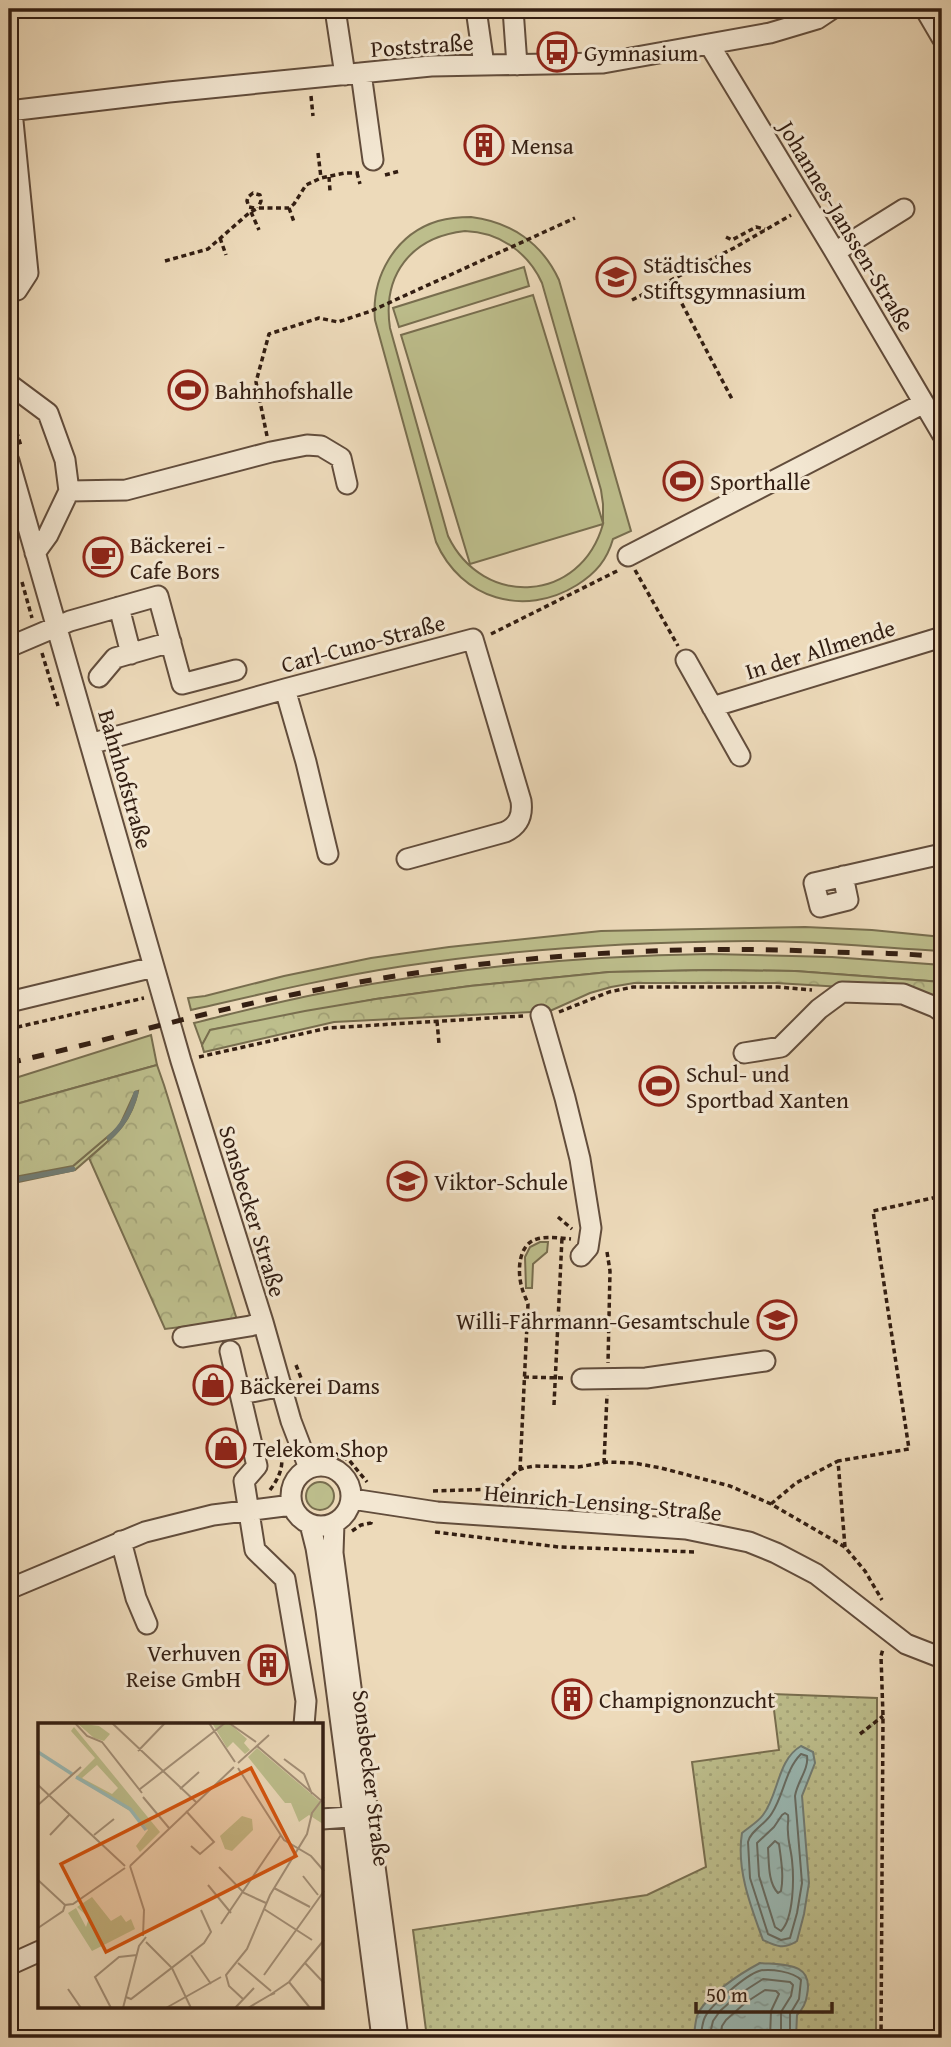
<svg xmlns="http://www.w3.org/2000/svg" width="951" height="2047" font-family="'Gentium Book Plus',serif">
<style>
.grass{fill:#bdbe8c;stroke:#786e4f;stroke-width:2;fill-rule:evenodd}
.forest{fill:url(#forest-crowns);stroke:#786e4f;stroke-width:2}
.garden{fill:url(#garden-dots);stroke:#786e4f;stroke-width:2}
.water{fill:url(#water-ripples);stroke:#717c74;stroke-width:2}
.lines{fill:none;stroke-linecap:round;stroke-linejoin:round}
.shore{stroke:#666c64;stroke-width:2}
.stream{stroke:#717c74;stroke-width:5}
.minor-casing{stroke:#624d3c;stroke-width:23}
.path{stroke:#331e12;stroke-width:3.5;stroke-dasharray:5 3.5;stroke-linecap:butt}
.minor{stroke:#f3e7d2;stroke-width:19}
.rail{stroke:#331e12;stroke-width:5;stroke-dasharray:12 12;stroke-linecap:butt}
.labels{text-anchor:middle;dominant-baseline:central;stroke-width:6;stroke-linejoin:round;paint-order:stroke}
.street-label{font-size:23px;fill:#331e12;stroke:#f3e7d2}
.poi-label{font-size:23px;fill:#331e12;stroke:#f3e7d2;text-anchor:start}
.inset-river{fill:none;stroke:#9abab6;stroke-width:3.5}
.inset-road{fill:none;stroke:#a38f77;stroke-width:2}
.view{fill:#d6530d;fill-opacity:0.15;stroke:#d6530d;stroke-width:3.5}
.inset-edge{fill:none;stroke:#331e12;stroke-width:3.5}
</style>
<defs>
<pattern id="forest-crowns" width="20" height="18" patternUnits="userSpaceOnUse" patternTransform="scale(1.75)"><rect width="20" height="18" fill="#bdbe8c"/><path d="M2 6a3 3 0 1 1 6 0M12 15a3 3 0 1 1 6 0" fill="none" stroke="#a3a378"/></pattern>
<pattern id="garden-dots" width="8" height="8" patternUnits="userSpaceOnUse" patternTransform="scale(1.75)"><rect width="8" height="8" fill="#bdbe8c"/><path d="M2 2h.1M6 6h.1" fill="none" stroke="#a3a378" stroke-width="1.8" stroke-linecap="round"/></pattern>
<pattern id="water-ripples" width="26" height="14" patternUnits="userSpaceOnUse" patternTransform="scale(1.75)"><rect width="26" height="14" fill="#9abab6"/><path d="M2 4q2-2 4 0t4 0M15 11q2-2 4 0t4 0" fill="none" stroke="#859f9b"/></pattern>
</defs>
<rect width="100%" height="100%" fill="#eddaba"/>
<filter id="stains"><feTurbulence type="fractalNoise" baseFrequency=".00286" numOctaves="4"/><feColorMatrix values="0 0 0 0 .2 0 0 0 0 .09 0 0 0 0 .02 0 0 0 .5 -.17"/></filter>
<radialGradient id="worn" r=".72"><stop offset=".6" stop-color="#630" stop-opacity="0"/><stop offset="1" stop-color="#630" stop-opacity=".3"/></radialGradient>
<!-- grass -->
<path class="grass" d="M471,217C511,222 542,243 559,280L631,531L613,539C607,560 596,573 577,585C524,618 461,599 436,542L375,320C371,277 395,234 438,221C449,218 460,217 471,217ZM465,231C499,232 528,252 542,283L601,490L603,504V523L533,295L401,335L470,564L603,524C581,603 483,609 448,536L390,328C382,275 411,237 465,231Z
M524,267L529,286L399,327L393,308Z
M805,927L872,930L942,937V951C877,948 812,940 747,941C632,942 516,949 404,966C332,977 261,994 191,1010L188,998L205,996L284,976L371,958L449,947L601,931Z
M711,954L832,957L942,965V982L795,971L711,970L609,972L470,986L376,999L211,1030L202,1045L194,1023C239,1012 284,1000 329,992C455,967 584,956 711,954Z
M151,1035L157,1065L9,1106V1080Z
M139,1091L135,1103L121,1130L75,1170L9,1184V1178L73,1166L119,1127L135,1092Z
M540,1242H548L547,1252L533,1264L532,1288H526L525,1257L530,1247Z
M306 1496a14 14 0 1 1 28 0a14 14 0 1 1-28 0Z"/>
<!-- forest -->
<path class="forest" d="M711,970L795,971L942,982V1009L892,990L776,983H634L611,987L590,993L550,1011L334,1022L204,1052L202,1045L210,1030L305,1011L376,999L470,986L609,972Z
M157,1065L164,1085L237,1320L165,1329L89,1158C113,1137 131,1124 138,1091L135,1092L119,1127L73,1166L9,1178V1106Z"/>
<!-- garden -->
<path class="garden" d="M772,1694L877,1698L876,2038H427L413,1930L647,1895L706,1867L692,1762L779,1750Z"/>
<!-- water -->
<path class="water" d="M801,1746L813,1752L815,1763L802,1796L809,1883L804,1914L797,1941C784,1950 776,1946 763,1940C751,1907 736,1869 742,1833C749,1827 758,1822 763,1815C779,1794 777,1760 801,1746Z
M760,1963C784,1965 814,1962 807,1995C806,2003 803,2009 797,2015L796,2038H693C695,2031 695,2023 697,2016C704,1997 741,1973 760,1963Z"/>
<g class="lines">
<!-- shore -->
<path class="shore" d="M801,1754L807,1756C809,1769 797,1782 795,1796L802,1883L797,1913L790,1938L781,1940L768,1934L750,1878L748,1842C750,1831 766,1824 772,1813C784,1795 785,1770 801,1754Z
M785,1813L788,1815C789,1821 787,1825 788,1832C788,1841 791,1850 792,1860C794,1878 794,1918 781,1931L775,1927L759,1876L757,1843L774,1827L782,1815Z
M775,1841L779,1844C781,1859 784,1876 781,1891L778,1893C768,1883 769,1863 768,1848Z
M700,2038C702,2031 702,2023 705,2017C711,2005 746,1975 759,1971C770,1968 794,1972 801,1980L799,1999L790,2014V2038
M709,2038L713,2021L720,2011L738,1995L763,1979L790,1982L793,1985L791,1996L781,2012V2038
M720,2038L722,2026L726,2020L745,2003L765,1990L776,1991L779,1994L771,2011L770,2038"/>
<!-- stream -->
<path class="stream" d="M109,1138C123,1126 131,1111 136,1093
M9,1181L73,1169"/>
<!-- minor casing -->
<g class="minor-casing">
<path id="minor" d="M335,9L345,75
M476,9L484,65
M513,9L517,65
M925,9L942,38
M709,44L835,252L942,434
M361,73L373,160
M9,111L169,92L431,66L603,63L770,33L817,19L832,9
M835,252L904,209
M9,291L17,290L28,273L12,111
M9,384L48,413L65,460L69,491L48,535L35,553
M9,461L181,1061L263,1322L291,1421L309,1468
M69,491L126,490L271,452L307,445L321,446L341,458L347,484
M628,556L924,403
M119,607L131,654
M9,647L70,621L158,596L182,684L236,670
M686,660L740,756
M99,677L115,658L171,642
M285,689L306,762L328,854
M712,707L942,637
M90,744L285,689L473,639L521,801C523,816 518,826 505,832L407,859
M843,876L848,900L820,907L814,883L942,854
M9,1002L154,967
M541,1015L565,1098L580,1159L591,1228L588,1248L581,1256
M744,1053L781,1047L819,1009L842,992L903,994L935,1007L942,1012
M183,1337L250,1326L263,1322
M230,1351L257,1466L244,1481L255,1550L285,1579L306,1701L304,1725
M582,1379L646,1378L765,1361
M241,1394L282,1386
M291 1496a30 30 0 1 1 60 0a30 30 0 1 1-60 0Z
M352,1499L437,1512L686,1529L749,1542L776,1553L816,1574L906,1644L942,1658
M334,1523L333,1553L398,2038
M310,1524L316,1548L326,1610L382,2038
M121,1541L136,1598L147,1624
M9,1589L145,1532L213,1515L292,1505
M322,1819L363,1816
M9,1965L40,1951"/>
</g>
<!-- path -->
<path class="path" d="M765,9L767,17
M311,96L313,116
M318,153L321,178
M357,173L360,184
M385,175L400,171
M329,177L330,191
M254,208L249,207L247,201L248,197L253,193L260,195L261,201L258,208
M289,208L294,222
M251,212L259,230
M726,237L732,240L756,227L765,229
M220,238L226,255
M165,261L208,249L249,213L258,208H289L294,204L306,185L321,178L345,173H359
M670,281L732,399
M632,300L734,248L791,215
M9,407L21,446
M267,436L256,382L269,334L319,318L338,322L371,311L575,218
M635,570L678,646
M22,582L32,618
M491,634L619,570
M42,653L58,706
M559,1012L609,992L633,987H778L812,990
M437,1021L439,1044
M9,1029L144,998
M199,1057L328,1028L523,1016
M558,1217L572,1229
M607,1252L610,1271L608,1363
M296,1365L303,1383L302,1388
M524,1377L564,1378
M554,1405L562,1238
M321,1444L325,1449L349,1460L367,1482
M604,1463L607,1395
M520,1470L528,1304C526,1298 523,1293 522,1288C517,1272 518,1244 537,1239C547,1236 561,1238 571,1239
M270,1490C279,1478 285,1465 280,1451L282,1450
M433,1491L498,1489L518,1470L524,1468L534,1466L578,1467L608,1462L634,1463L661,1468L730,1486L771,1504L845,1547L865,1571L882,1600
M771,1504L796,1483L838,1461
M352,1531L361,1525L371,1523V1520
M435,1532L559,1547L696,1552
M845,1547L838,1461L909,1449L873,1211L942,1196
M860,1734L883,1716
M881,2038L883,1716L881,1656L883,1649"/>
<!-- minor -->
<use href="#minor" class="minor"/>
<!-- rail -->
<path class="rail" d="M9,1063C105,1041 199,1013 296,994C473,958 652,943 832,952C868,953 906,953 942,957"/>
</g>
<!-- icons -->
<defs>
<g id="bus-ring" transform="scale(2.0125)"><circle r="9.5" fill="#f3e7d2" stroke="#8f2418" stroke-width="1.5"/><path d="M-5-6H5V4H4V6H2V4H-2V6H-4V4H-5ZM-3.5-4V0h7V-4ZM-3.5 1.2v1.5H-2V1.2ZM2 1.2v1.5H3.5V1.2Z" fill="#8f2418"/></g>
<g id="building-ring" transform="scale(2.0125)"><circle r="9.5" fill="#f3e7d2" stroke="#8f2418" stroke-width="1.5"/><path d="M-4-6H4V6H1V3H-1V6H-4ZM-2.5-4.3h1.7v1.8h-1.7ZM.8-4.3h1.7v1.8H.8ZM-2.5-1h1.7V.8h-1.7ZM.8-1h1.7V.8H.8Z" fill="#8f2418"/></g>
<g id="school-ring" transform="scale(2.0125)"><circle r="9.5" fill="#f3e7d2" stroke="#8f2418" stroke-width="1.5"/><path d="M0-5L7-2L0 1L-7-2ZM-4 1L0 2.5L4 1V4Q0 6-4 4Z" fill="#8f2418"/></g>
<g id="stadium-ring" transform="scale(2.0125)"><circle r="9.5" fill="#f3e7d2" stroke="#8f2418" stroke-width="1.5"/><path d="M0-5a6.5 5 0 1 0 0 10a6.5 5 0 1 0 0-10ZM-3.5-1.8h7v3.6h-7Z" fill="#8f2418"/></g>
<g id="cafe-ring" transform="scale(2.0125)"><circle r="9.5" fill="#f3e7d2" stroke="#8f2418" stroke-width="1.5"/><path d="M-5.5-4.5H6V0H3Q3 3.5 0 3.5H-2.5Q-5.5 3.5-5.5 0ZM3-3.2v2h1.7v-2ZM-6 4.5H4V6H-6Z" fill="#8f2418"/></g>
<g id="shop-ring" transform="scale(2.0125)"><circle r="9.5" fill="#f3e7d2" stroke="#8f2418" stroke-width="1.5"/><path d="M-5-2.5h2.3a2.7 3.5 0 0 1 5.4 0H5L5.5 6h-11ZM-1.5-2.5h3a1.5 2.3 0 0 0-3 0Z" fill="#8f2418"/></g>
</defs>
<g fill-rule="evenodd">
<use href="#bus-ring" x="557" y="52"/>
<use href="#building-ring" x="484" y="145"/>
<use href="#school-ring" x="616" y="277"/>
<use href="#stadium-ring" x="188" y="390"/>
<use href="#stadium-ring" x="683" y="481"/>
<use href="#cafe-ring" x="103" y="557"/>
<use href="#stadium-ring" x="659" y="1086"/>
<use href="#school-ring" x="407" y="1181"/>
<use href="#school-ring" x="777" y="1320"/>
<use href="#shop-ring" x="213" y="1385"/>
<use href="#shop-ring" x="226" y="1448"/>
<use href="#building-ring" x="268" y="1665"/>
<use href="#building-ring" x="572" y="1699"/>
</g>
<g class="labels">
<!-- street labels -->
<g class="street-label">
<text transform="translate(422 45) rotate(-4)">Poststraße</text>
<text transform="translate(847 226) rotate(59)">Johannes-Janssen-Straße</text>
<text transform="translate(363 643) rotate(-15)">Carl-Cuno-Straße</text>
<text transform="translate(820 649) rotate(-17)">In der Allmende</text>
<text transform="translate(126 779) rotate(74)">Bahnhofstraße</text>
<text transform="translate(253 1211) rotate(73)">Sonsbecker Straße</text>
<text transform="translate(603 1502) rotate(5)">Heinrich-Lensing-Straße</text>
<text transform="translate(372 1778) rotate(83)">Sonsbecker Straße</text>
</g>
<!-- poi labels -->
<g class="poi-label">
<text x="584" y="52">Gymnasium</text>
<text x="511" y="145">Mensa</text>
<text x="643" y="264">Städtisches<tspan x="643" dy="26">Stiftsgymnasium</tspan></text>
<text x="215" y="390">Bahnhofshalle</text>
<text x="710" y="481">Sporthalle</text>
<text x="130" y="544">Bäckerei -<tspan x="130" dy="26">Cafe Bors</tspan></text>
<text x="686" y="1073">Schul- und<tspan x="686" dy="26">Sportbad Xanten</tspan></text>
<text x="434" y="1181">Viktor-Schule</text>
<text x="750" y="1320" text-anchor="end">Willi-Fährmann-Gesamtschule</text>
<text x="240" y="1385">Bäckerei Dams</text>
<text x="253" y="1448">Telekom Shop</text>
<text x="241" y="1652" text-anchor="end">Verhuven<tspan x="241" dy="26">Reise GmbH</tspan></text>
<text x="599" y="1699">Champignonzucht</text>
</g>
</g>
<!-- overview -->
<g transform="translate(38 1723)">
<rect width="285" height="285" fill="#eddaba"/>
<path d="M39,0L61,3L72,11L66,18L56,15ZM204,93L214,96L215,107L194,128L187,126L182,113Z" fill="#bdbe8c"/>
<path d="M36,4L122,109L102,129L98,123L110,107L98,92L38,54L57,35L33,8ZM59,42L80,65L74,71L44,55Z" fill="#bdbe8c" fill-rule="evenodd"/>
<path d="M174,0H191L209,16L206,20L212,27L207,31L195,19L189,25ZM219,25L285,81V101L271,92L261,99L253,80H247L210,34Z" fill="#bdbe8c"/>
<path d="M54,174L73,198L83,192L88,199L93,196L97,206L54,228L30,190L38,185L48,204L51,195L39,184Z" fill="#bdbe8c"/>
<path class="inset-river" d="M0,29L34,51M38,54L92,86L108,107"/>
<path class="inset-road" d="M37,0L49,13L64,19L104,70M74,0L158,79M171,0L197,39M191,0L218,19M219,23L286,80M100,28L127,0M246,36L266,51L274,71M200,40L231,12M200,45L246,117L273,133L286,148M0,62L87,143M102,66L187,0M142,66L161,49M105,74L131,105M0,82L43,44M148,88L176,119L162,131L153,123M12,112L32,91M56,112L76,96M92,143L196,44M92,143L106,187L105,213M181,144L206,170L228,180M265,153L280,172M0,157L27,182M170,162L193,190M236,165L272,184M226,186L274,217M183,201L243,112M0,205L25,188L27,182L35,181L87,145M108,219L134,245L153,285M153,232L173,261M200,240L233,268M267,240L286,260M226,252L286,168M251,259L272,285M30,266L43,285M237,270L232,272L251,259L286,217M88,274L93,276L166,220L173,209L163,187M205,276L191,263L188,252L209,226L232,172L269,111L274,90L286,74M73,285L57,254L81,234L99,232M85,285L101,223L108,214L104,219M128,285L183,254M197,285L216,265M210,285L232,272"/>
<path class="view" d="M213,45L258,133L68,229L23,141Z"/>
<rect width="285" height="285" class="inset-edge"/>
</g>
<!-- margin -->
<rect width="951" height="2047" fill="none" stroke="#eddaba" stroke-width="35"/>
<rect x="10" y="10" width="930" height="2026" fill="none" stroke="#331e12" stroke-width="3.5"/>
<rect x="18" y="18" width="916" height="2012" fill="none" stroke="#331e12" stroke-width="2"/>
<!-- scale -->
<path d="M696 2002v10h136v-10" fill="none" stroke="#331e12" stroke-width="3.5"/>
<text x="706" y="2002" font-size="21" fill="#331e12" stroke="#f3e7d2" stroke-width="5" paint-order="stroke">50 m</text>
<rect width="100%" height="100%" filter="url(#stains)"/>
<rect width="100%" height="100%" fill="url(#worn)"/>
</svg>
